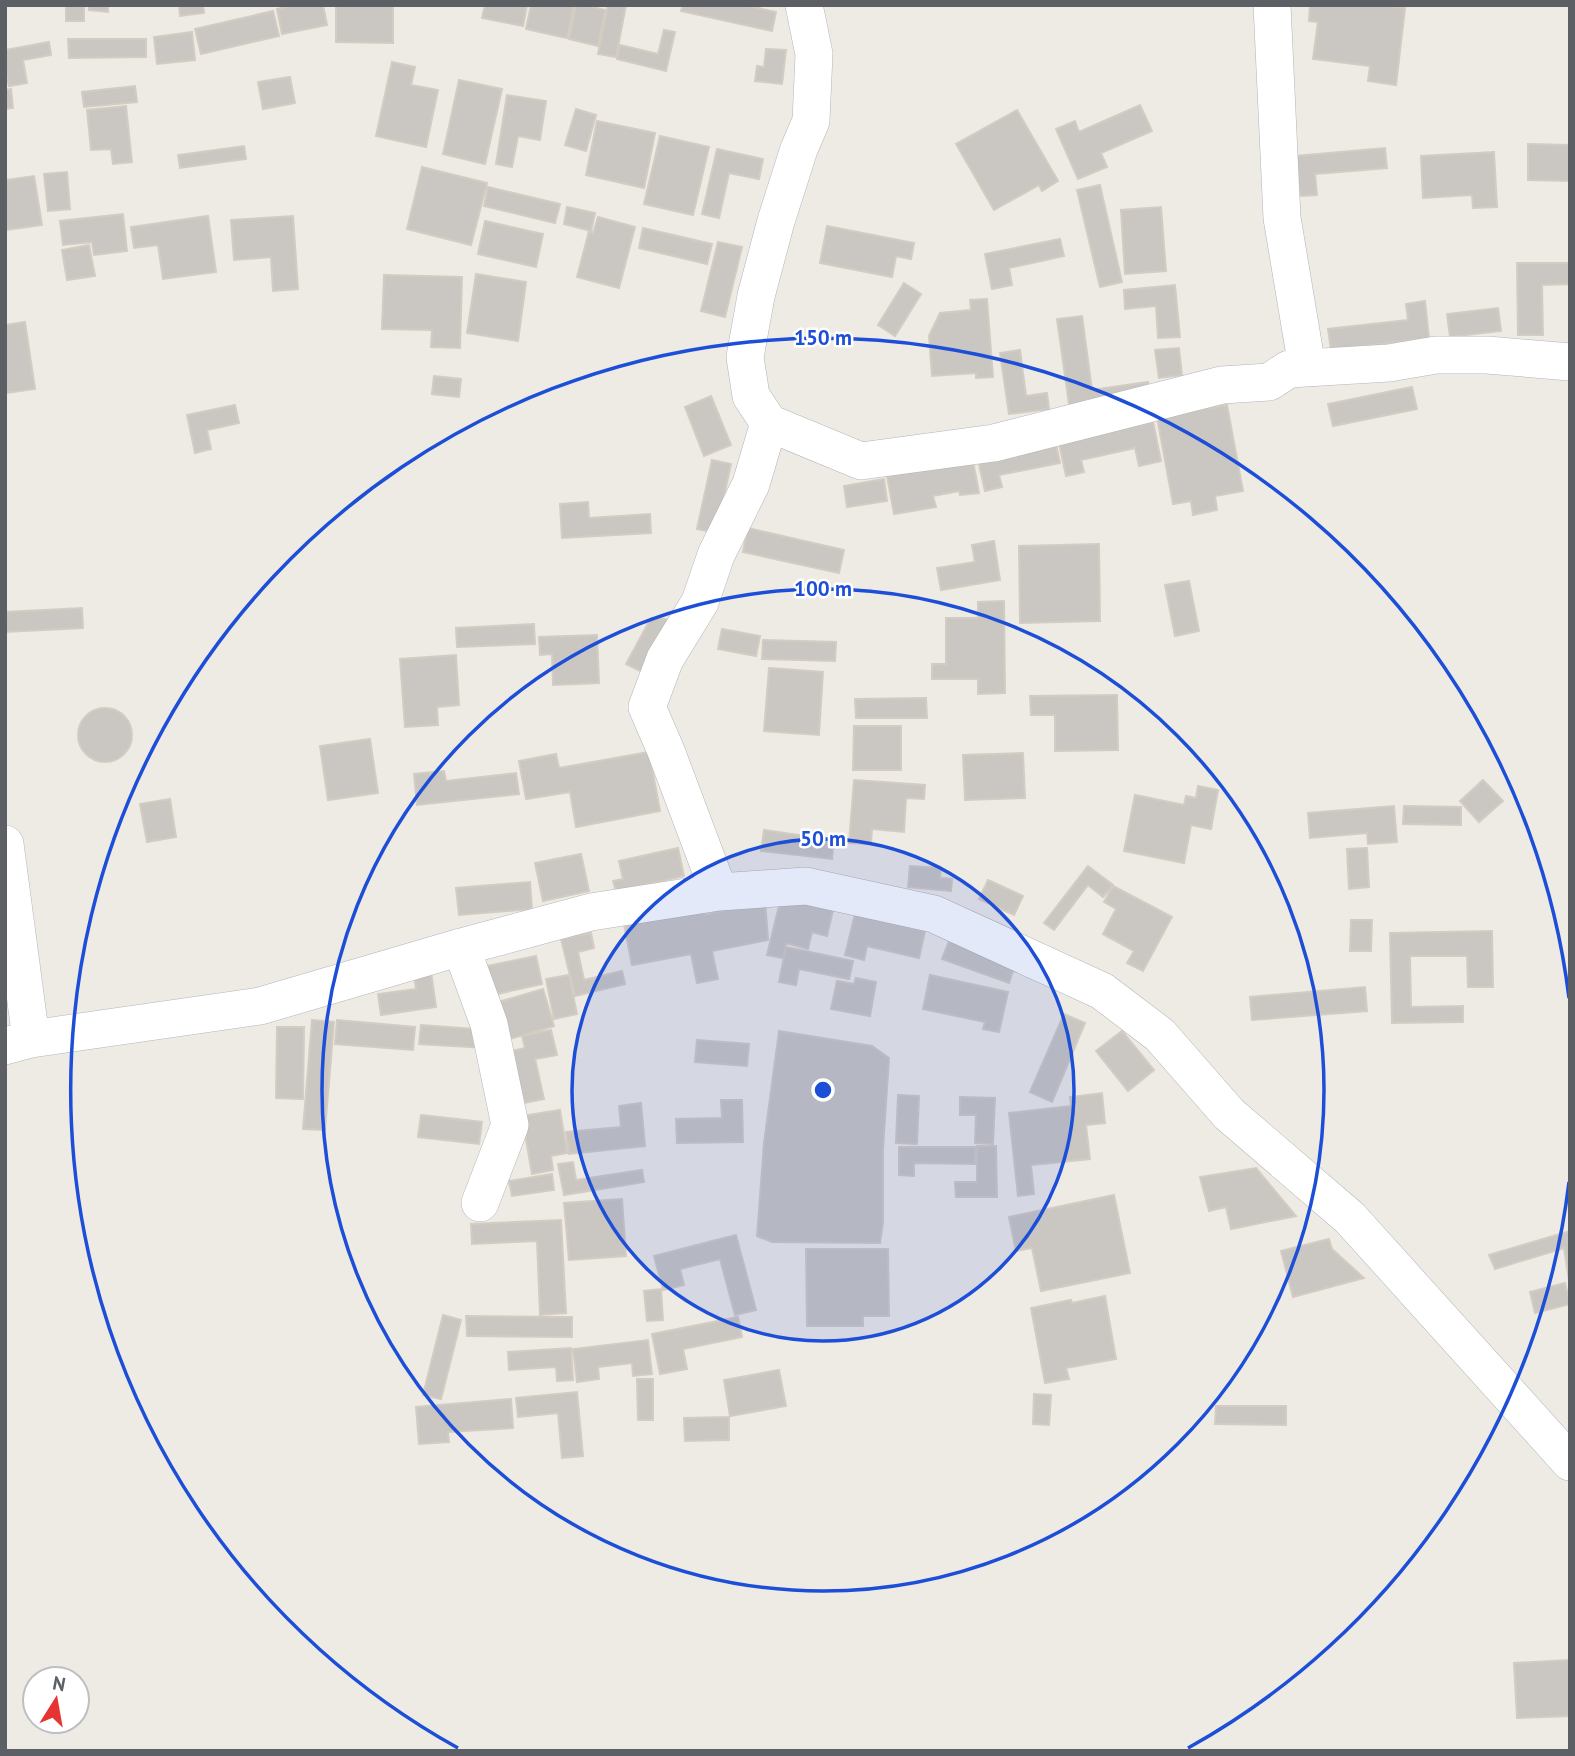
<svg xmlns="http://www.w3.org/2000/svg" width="1575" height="1756" font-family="'PT Sans',sans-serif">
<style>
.building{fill:#cac6c1;stroke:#d3ccc2;stroke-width:2}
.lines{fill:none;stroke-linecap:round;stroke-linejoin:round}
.minor-casing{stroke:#b1b5b9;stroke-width:38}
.minor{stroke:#fff;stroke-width:37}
.ring{fill:none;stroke:#1d4ed8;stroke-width:3.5}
.centre{fill:#1d4ed8;stroke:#fff;stroke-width:3.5}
.ring-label{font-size:21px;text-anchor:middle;font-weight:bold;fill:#1d4ed8;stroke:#fff;stroke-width:5;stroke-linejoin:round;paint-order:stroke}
</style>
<rect width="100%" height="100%" fill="#eeebe4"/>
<!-- building -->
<path class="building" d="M66,5H84V21H66Z
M89,5H108V12L89,10Z
M179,5H203L204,13L180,16Z
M294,5H323L327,25L282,34L277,9Z
M336,5H393V43L336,42Z
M485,5H527L523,26L482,18Z
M531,5H574L567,38L526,29Z
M576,5H584L605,10L598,46L569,39Z
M608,5H626L616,57L598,54Z
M683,5H744L776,12L772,31L681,11Z
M1310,5H1381L1405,8L1396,85L1368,81L1370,66L1313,59L1318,22L1309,21Z
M273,11L279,36L201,54L195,29Z
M664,30L675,32L666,71L617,59L620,45L658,54Z
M192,32L195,60L157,64L154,37Z
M68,39H146V57L69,58Z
M49,42L51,55L23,60L27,83L9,86L5,69V50Z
M766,49L786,50L782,84L755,81L757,66L764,67Z
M392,62L415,67L411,85L438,90L426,147L376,136Z
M290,77L295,103L263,109L258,82Z
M459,80L502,89L485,164L443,154Z
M135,86L137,102L84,107L82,92Z
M11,89L13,108L5,109V90Z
M507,95L546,101L540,140L518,136L512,167L496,164Z
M1140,105L1152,131L1101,153L1107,167L1078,179L1056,129L1075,121L1079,132Z
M126,106L132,162L113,164L111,149L91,150L87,110Z
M576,109L596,115L586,151L565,145Z
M1017,110L1058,181L1042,191L1039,185L994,210L956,144Z
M597,121L655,133L644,188L586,175Z
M660,136L709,147L693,215L644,204Z
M1528,144L1570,145V181L1528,180Z
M244,146L246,159L180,168L178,155Z
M1385,148L1387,168L1315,174L1317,195L1300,196L1296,156Z
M717,149L763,159L759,179L729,173L719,218L702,214Z
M1494,152L1497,207L1473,208L1472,195L1423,198L1421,156Z
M422,167L487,183L471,245L407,229Z
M67,172L70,209L48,211L44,174Z
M34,176L42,225L5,230V180Z
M1100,185L1122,282L1100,287L1077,190Z
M488,187L560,204L555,223L484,206Z
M567,207L595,213L591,231L564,224Z
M1161,207L1166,271L1125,274L1121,210Z
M123,214L127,251L94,255L92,242L63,245L60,221Z
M208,216L216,272L163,279L158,245L134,248L131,227Z
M293,216L298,289L273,291L271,257L234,260L231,220Z
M598,217L635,227L619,288L577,277L589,231L593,233Z
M485,221L543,234L536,267L478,254Z
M827,226L914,243L911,259L896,256L892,277L820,263Z
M643,228L712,244L707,264L639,248Z
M1060,239L1064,256L1009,268L1012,285L992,289L985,254Z
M718,242L742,247L725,317L701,311Z
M89,245L95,276L67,280L62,250Z
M1517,263H1570V284L1542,285L1543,335H1518Z
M476,274L526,282L518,341L467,333Z
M384,275L462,277L460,348L431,347L432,330L382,329Z
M904,283L921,294L895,336L878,325Z
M1175,285L1180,337L1158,338L1156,306L1125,309L1124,290Z
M987,299L993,377L976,378V373L932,376L929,336L940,313L971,310L970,300Z
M1425,301L1429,338L1331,350L1328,329L1408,320L1406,304Z
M1498,308L1501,331L1450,337L1447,314Z
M1082,316L1092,390L1148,382L1151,399L1070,411L1057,319Z
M25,322L35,389L5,393V325Z
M1179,348L1182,375L1159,378L1155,350Z
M1020,350L1026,396L1047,393L1049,409L1009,414L1000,353Z
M434,376L461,379L459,397L432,394Z
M1412,387L1417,409L1333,426L1328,404Z
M711,396L731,445L704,456L685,407Z
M235,405L239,423L207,430L211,449L195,453L187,415Z
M1227,405L1243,491L1215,496L1217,510L1193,515L1191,501L1173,504L1157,417Z
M1153,422L1161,461L1139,466L1135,448L1081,460L1084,472L1066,476L1059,443Z
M1056,444L1060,463L999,475L1002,487L985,491L978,460Z
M712,460L731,464L716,533L697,529Z
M973,461L979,493L960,495L959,491L933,496L936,507L894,514L887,476Z
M884,479L887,501L847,507L844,486Z
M588,502L589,518L650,514L651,533L562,538L560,504Z
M748,528L844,550L839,573L743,552Z
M994,541L1000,580L941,590L937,568L975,562L972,545Z
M1099,544L1100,621L1020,623L1019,546Z
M1189,581L1199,631L1175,636L1165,585Z
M1004,601L1005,693L978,694V679H932V664H946V618H978V602Z
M82,608L83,628L5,632V612Z
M651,618L675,620L642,672L626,664Z
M534,624L535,644L457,647L456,628Z
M722,629L760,636L756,656L718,649Z
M597,635L599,683L553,685L552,654L540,655L539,637Z
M763,640L836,642L835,661L762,659Z
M456,655L459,705L437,707L438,725L405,727L400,659Z
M769,668L823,672L819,735L764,731Z
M1117,695L1118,750L1055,751V715H1031L1030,696Z
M926,698L927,718H856L855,699Z
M78 735a27 27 0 1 1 54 0a27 27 0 1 1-54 0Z
M854,726H901V770H853Z
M370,739L378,793L328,800L320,746Z
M649,752L660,811L576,827L570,792L526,799L519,761L556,754L559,768Z
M1023,753L1025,798L965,800L963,755Z
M444,771L446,781L516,773L519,794L417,805L414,774Z
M854,780L925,785L924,799L906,798L904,832L872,829L871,844L849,843Z
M1483,780L1503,801L1479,822L1460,801Z
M1198,786L1218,790L1211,829L1191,825L1184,863L1124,851L1135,795L1184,805L1186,796L1196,798Z
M170,799L176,837L147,842L140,804Z
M1394,806L1397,842L1368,844L1367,833L1310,838L1308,813Z
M1404,806L1461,807V825L1403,824Z
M764,830L834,840L832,859L761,851Z
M678,848L684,876L616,891L613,881L623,879L619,861Z
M1367,848L1369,887L1349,889L1347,849Z
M581,854L589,891L543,901L535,863Z
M910,866L941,868L940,878L952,879L951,891L908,887Z
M1088,866L1113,885L1103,897L1088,885L1054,930L1044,923Z
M988,880L1023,896L1014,915L979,899Z
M530,882L532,909L459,915L456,888Z
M1113,886L1172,917L1143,971L1127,963L1134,951L1103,934L1116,909L1104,902Z
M782,894L834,906L827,936L812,932L808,949L786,943L783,958L767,955Z
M765,900L768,940L712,951L718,979L697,983L691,954L632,965L623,919L703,905L705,915Z
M855,914L925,931L919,958L867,946L864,960L845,955Z
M1351,920H1372L1371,951H1350Z
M1492,931L1493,987H1468L1467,956H1410L1411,1007L1463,1006V1022L1392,1023L1390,933Z
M591,933L594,948L578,952L584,980L622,971L625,984L575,996L561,939Z
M949,941L1015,965L1009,983L942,959Z
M786,947L853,961L849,979L799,969L796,985L779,982Z
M536,956L542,984L488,996L482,967Z
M431,972L436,1007L381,1015L378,994L416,989L414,974Z
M569,975L577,1014L554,1019L546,979Z
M930,975L1008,992L999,1032L983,1029L985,1022L923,1009Z
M856,978L876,982L870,1016L831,1009L837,981L854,984Z
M1365,987L1367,1011L1252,1020L1250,997Z
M543,989L554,1026L506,1040L495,1003Z
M1064,1014L1085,1023L1052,1102L1030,1092Z
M312,1020L334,1022L325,1130L303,1129Z
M337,1020L415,1027L413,1050L335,1044Z
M421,1025L474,1029L485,1048L419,1044Z
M277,1027H304L303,1099L276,1098Z
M551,1030L557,1055L535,1059L544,1099L524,1103L512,1051L525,1048L522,1036Z
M779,1031L872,1046L889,1058L883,1149V1222L880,1243L772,1242L757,1236L764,1143Z
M1122,1031L1154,1070L1128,1091L1096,1051Z
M697,1040L749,1044L747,1066L695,1062Z
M1102,1093L1105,1123L1086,1125L1090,1159L1031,1165L1034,1194L1018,1196L1009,1113L1071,1106L1070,1097Z
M898,1095L919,1096L917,1144L896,1143Z
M960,1097L995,1098L993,1144L975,1143L976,1115H960Z
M721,1100H742L743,1142L677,1143L676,1119L722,1118Z
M641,1103L645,1146L569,1154L566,1132L621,1127L619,1106Z
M560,1110L567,1153L551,1156L553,1170L532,1174L522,1116Z
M421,1115L482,1122L479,1144L418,1137Z
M977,1146H996L997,1197H956L955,1182H977Z
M899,1147H975V1164L914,1163V1176L899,1175Z
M573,1162L576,1180L642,1170L644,1182L564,1195L558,1164Z
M1256,1168L1296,1216L1231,1229L1226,1207L1209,1211L1200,1177Z
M552,1174L554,1190L512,1196L509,1181Z
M1114,1195L1130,1273L1041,1291L1032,1248L1016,1251L1009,1217Z
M622,1199L626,1256L569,1260L564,1203Z
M561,1220L566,1313L540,1315L537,1241L472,1244L471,1224Z
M1570,1231V1287L1564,1248L1495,1269L1489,1255Z
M736,1235L756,1310L735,1315L720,1259L680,1269L684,1285L663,1290L654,1256Z
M1329,1239L1332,1249L1364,1278L1293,1297L1281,1251Z
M806,1249H888L889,1316H863V1326H807Z
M1565,1283L1570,1304L1535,1313L1530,1292Z
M661,1289L663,1320L647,1321L644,1291Z
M1105,1296L1116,1359L1066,1368L1069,1379L1045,1383L1031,1308L1071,1300L1072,1303Z
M443,1315L461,1320L441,1399L423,1395Z
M466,1316L572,1317V1337L467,1336Z
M738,1317L742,1337L683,1349L687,1369L660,1374L652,1334Z
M648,1340L652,1374L633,1376L632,1363L598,1367L599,1379L577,1382L573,1349Z
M571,1348L573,1380L557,1381L556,1367L509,1370L508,1352Z
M779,1370L786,1406L730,1416L724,1380Z
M637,1379H653V1420H638Z
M577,1392L583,1456L562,1458L558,1413L518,1417L516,1398Z
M1034,1394L1051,1395L1049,1425L1033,1424Z
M511,1399L513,1428L448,1432L449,1442L419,1444L416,1407Z
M1216,1406H1286V1425L1215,1424Z
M729,1417V1440L685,1441L684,1418Z
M1570,1660V1716L1517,1718L1514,1663Z"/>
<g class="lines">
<!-- minor casing -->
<g class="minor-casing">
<path id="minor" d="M804,5L814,54L811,121L799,149L776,221L756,296L745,357L751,396L769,423L861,461L994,443L1222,385L1269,382L1289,369L1389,363L1436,355H1487L1570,362
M1272,5L1282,218L1307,367
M5,844L31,1039
M719,892L666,751L647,707L665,659L700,602L716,555L751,484L769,423
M461,947L489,1024L510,1125L480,1203
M5,1046L31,1039L260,1006L461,947L591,912L719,892L806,886L934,914L1102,991L1160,1035L1229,1114L1350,1218L1570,1462"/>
</g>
<!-- minor -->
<use href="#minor" class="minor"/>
</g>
<!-- distance rings -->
<circle cx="823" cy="1090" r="251" fill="#1d4ed8" fill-opacity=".12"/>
<g class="ring">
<circle cx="823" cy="1090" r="251"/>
<circle cx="823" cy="1090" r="501"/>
<path d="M1569 1182A752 752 0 0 1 1188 1748M458 1748A752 752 0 1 1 1569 998"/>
</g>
<circle cx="823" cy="1090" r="10" class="centre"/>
<g class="ring-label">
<text x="823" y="345">150 m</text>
<text x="823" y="596">100 m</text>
<text x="823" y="846">50 m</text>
</g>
<!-- border -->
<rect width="1575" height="1756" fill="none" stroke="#5c6064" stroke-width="14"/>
<!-- north arrow -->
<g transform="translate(56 1700) rotate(11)"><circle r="33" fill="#ffffff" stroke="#bebfc1" stroke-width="2"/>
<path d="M0-5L12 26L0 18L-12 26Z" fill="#e53432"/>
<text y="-10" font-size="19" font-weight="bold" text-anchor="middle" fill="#5c6064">N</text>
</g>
</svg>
